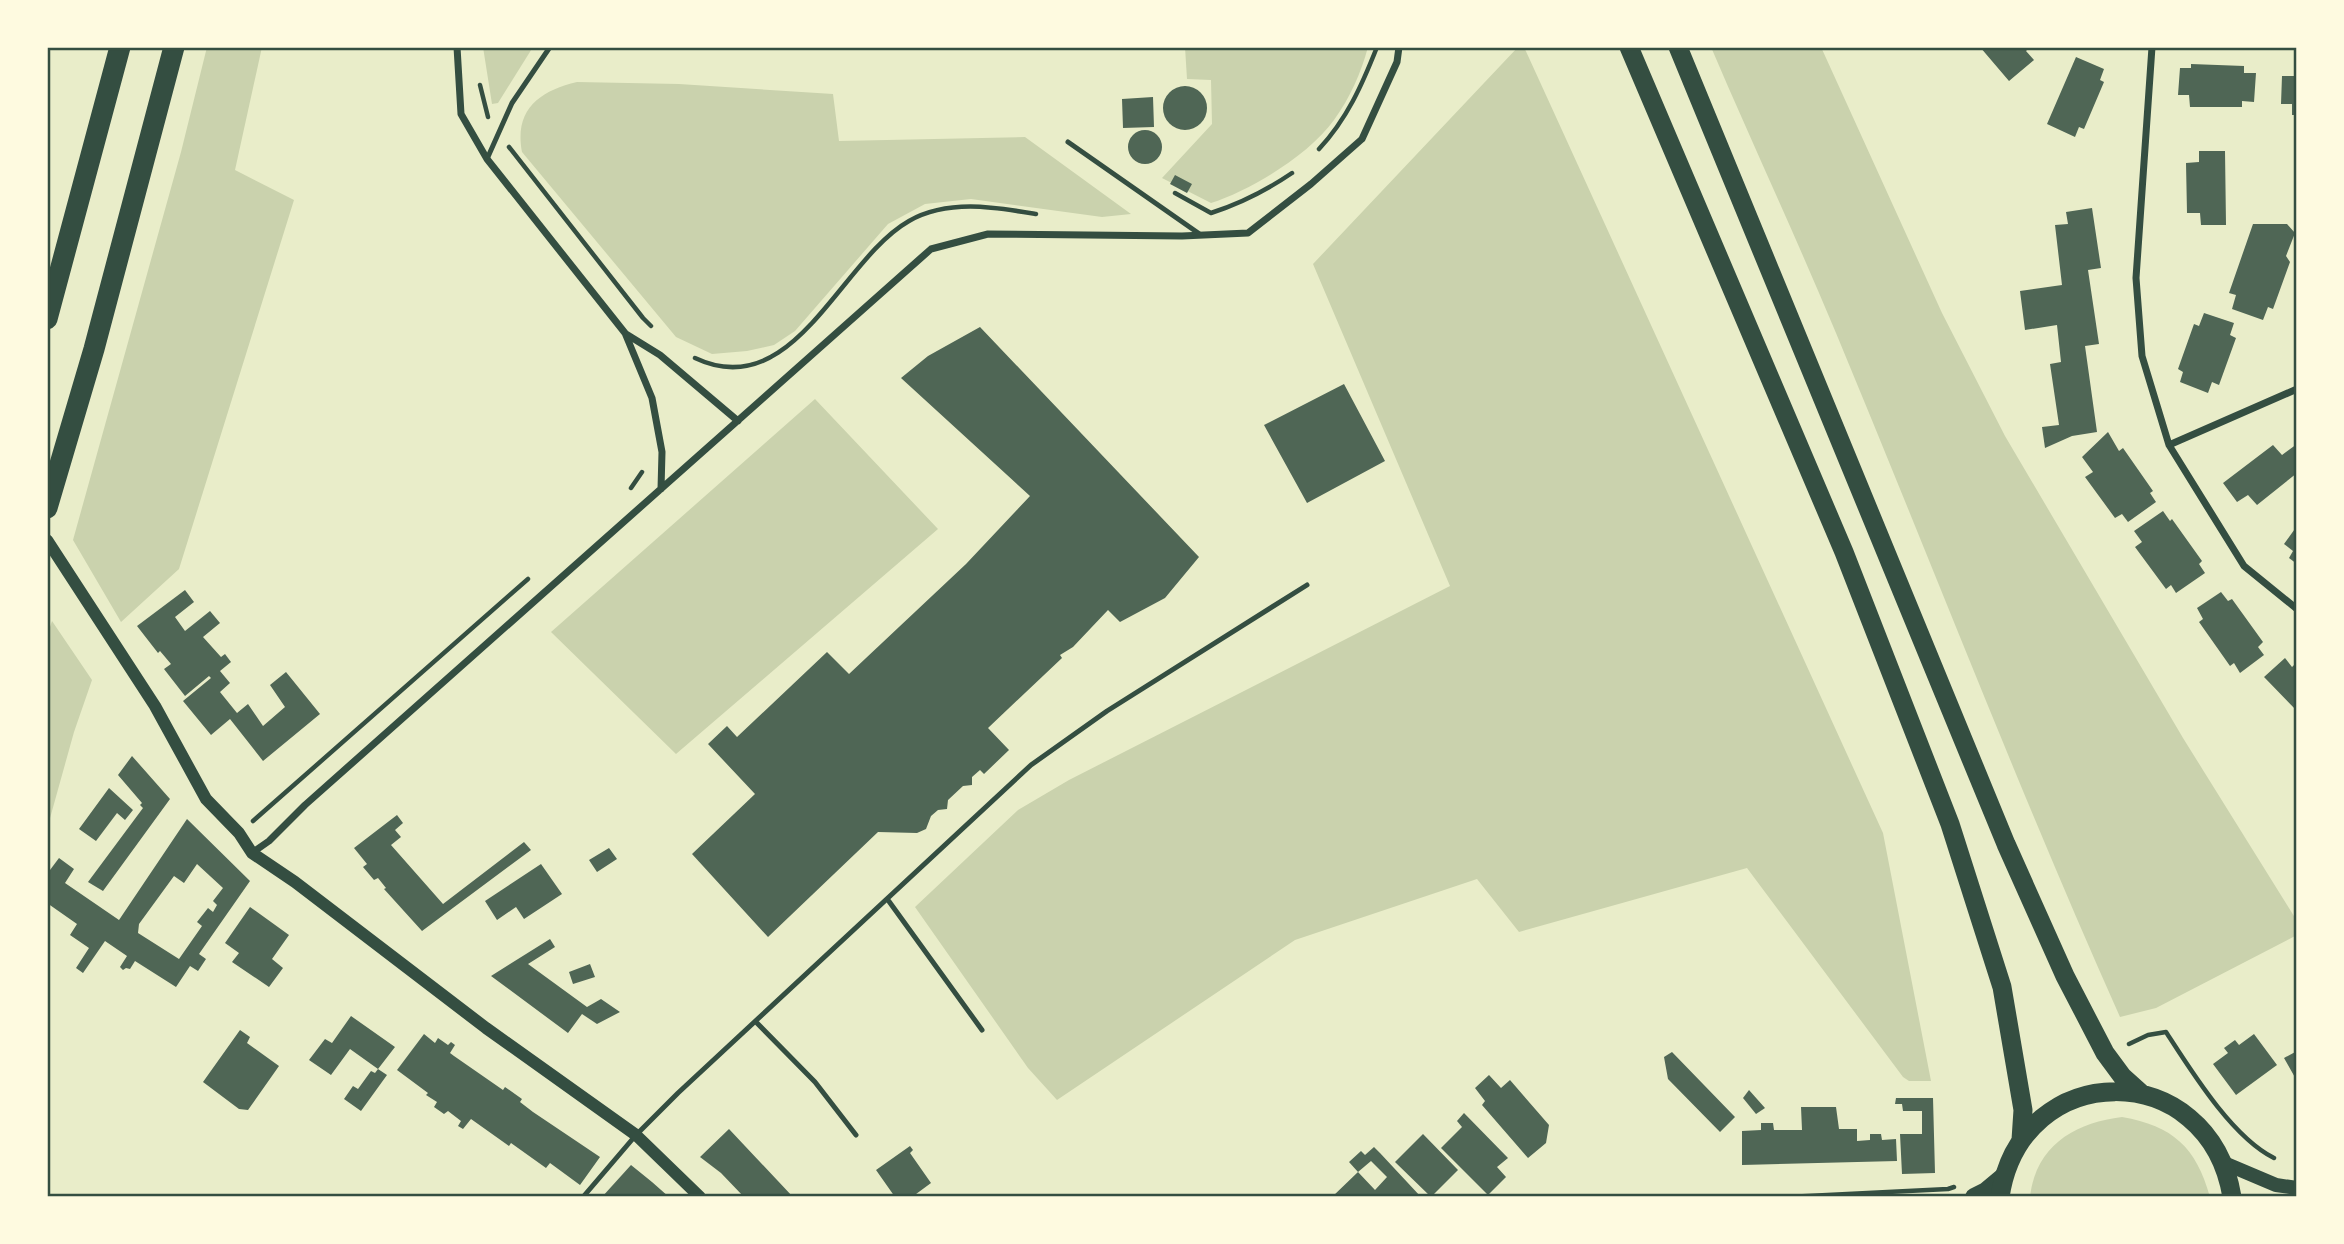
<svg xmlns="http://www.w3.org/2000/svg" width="2344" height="1244" font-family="'Public Sans',sans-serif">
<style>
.green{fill:#cad2ad}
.building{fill:#4f6655;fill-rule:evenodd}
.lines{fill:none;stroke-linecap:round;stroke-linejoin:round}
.path{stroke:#344e41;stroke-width:4.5}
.service{stroke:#344e41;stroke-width:5}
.minor{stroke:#344e41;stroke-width:7}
.tertiary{stroke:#344e41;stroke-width:12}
.secondary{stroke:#344e41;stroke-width:14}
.primary{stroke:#344e41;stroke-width:18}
.trunk{stroke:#344e41;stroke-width:19}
.motorway{stroke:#344e41;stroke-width:21}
.neatline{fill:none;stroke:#344e41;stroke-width:2.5}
</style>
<rect width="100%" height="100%" fill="#e9edc9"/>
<!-- green -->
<path class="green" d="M207,47H262L235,170L294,200L179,569L121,622L73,540L181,152Z
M483,47H533L498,103L492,104Z
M1185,47H1368C1361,73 1350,98 1334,120C1309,155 1251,190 1211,203L1162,178L1212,124L1211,80L1187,79Z
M1518,47H1524L1883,833L1931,1081H1909L1903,1077L1747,868L1519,932L1477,879L1295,940L1057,1100L1028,1068L915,907L1018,810L1069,780L1450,586L1313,264Z
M1711,47H1821L1942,313L2005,436L2183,738L2297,921V935L2156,1008L2120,1017C2019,791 1931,561 1836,333C1796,237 1752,143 1711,47Z
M577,82L679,84L833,94L839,141L1025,137L1131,214L1102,217L971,199L925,204L888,224L795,331L774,345L747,351L712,354L676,337L522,152C514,110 539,91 577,82Z
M815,399L938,529L676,754L551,632Z
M52,621L92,680L74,732L47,829V636Z
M2122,1117C2173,1126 2196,1147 2210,1197H2030C2036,1145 2075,1123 2122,1117Z"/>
<!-- building -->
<path class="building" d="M1980,47H2030L2026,51L2034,60L2009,81Z
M2076,57L2104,69L2100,80L2104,82L2084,129L2079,127L2075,137L2047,124Z
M2191,64L2244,66V73H2256L2254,102L2242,101V107H2190L2189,95H2178L2180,68H2191Z
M2294,72H2297V115H2292V104H2281L2282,76H2294Z
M1163 108a22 22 0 1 1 44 0a22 22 0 1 1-44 0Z
M1153,97L1154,127L1123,128L1122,99Z
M1128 147a17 17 0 1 1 34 0a17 17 0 1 1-34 0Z
M2199,151H2225L2226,225H2201L2200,213H2187L2186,163L2199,162Z
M1175,175L1192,184L1187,193L1170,184Z
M2092,208L2101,268L2088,270L2099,344L2085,346L2097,432L2072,436L2045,448L2042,427L2059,425L2050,364L2061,362L2057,325L2025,330L2020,291L2062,285L2055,225L2068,224L2066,212Z
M2253,224H2287L2295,233L2286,256L2290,262L2273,309L2268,307L2263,320L2232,309L2236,295L2229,293Z
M2204,313L2234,323L2230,335L2236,338L2219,385L2212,382L2208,393L2180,382L2183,372L2178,369L2194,324L2199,326Z
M980,327L1199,557L1165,598L1120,622L1108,610L1073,647L1060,655L1062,658L988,728L1009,750L984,774L980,770L972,777V785L963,786L948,800L947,809L938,810L931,816L926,829L917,833L878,832L768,937L692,854L755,794L708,744L727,726L737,737L827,652L849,674L966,564L1030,496L901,378L928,356Z
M1344,384L1385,461L1307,503L1264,425Z
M2108,432L2119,451L2123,448L2153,491L2150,493L2156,502L2128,522L2122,514L2115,518L2085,477L2093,472L2082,457Z
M2297,444V473L2257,505L2248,495L2237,502L2223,483L2273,445L2282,455Z
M2163,511L2170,521L2172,519L2202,561L2199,564L2205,573L2176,593L2171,585L2166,589L2135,547L2142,542L2134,531Z
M2297,526V564L2289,558L2293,551L2284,544Z
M185,590L194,602L175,617L185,631L210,611L220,623L203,637L221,657L225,654L231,662L220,671L230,683L220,692L237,713L248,704L263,726L285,707L270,685L286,672L320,714L263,761L230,719L211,735L183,701L211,678L209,676L185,696L164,669L171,664L160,651L158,653L137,626Z
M2221,592L2228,601L2232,599L2263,642L2258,647L2264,655L2240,673L2234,663L2230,666L2199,622L2203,619L2197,608Z
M2285,658L2292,667L2297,662V711L2264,677Z
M132,756L170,799L103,891L88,882L143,808L140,805L142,803L118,775Z
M109,788L133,810L125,820L117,813L96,841L79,829Z
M397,815L403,823L395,830L401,837L391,845L443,904L524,842L531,850L422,931L384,889L386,888L378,878L374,880L363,867L367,864L354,848Z
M187,819L250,881L199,954L206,959L198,971L190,966L176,987L135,961L130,969L126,968L123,970L120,967L127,956L105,941L83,973L76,968L89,948L70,935L77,924L47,903V874L59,858L74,869L65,883L119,920ZM197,864L223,888L213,901L217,905L213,912L208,908L197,922L202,926L179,959L138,933L139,924L174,876L184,883Z
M609,848L617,859L597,872L589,860Z
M541,864L562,894L524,919L516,907L497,920L485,901Z
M250,907L289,935L272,959L283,968L269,987L232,962L239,953L225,943Z
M550,939L555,947L528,964L587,1007L601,999L620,1012L597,1024L582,1014L568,1033L491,976Z
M590,964L595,977L573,984L569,972Z
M351,1016L395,1047L378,1069L350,1049L331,1075L309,1060L325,1039L332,1043Z
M240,1030L250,1037L247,1043L279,1066L248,1110L239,1109L203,1082Z
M424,1034L435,1043L438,1038L448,1045L451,1042L455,1045L450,1053L454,1056L503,1090L505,1087L522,1099L520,1102L533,1112L600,1157L580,1185L550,1163L546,1168L511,1143L509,1146L471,1119L463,1129L458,1126L461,1121L448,1111L444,1114L434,1107L437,1102L426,1095L428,1093L397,1070Z
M2254,1034L2277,1065L2236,1095L2213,1064L2228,1053L2224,1048L2235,1040L2239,1045Z
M2297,1051V1081L2284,1058Z
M1672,1052L1735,1117L1720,1132L1668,1079L1664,1057Z
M378,1069L387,1075L361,1111L344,1099L353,1086L358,1089L371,1071L375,1073Z
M1489,1075L1501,1088L1510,1080L1549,1125L1546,1143L1528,1158L1482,1105L1485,1101L1475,1088Z
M1749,1090L1765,1108L1756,1114L1743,1098Z
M1896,1098H1933L1935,1173L1902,1174L1900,1134H1922V1111H1903L1902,1104H1895Z
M1801,1107H1836L1839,1129H1857V1141L1870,1140V1134H1881L1882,1140L1896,1139L1897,1161L1742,1165V1131L1761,1130V1123H1773L1774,1130H1802Z
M1464,1113L1508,1158L1497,1167L1506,1177L1488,1195L1441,1148L1462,1127L1457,1121Z
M729,1129L793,1197H744L721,1173L700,1157Z
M1423,1134L1458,1170L1431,1197L1395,1162Z
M910,1146L913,1150L910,1153L931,1183L912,1197H895L876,1170Z
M1374,1147L1380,1153L1421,1197H1354L1351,1194L1348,1197H1332L1358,1172L1375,1190L1387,1177L1371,1161L1358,1172L1349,1162L1361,1151L1365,1155Z
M631,1165L652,1182L669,1197H602Z"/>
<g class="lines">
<!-- path -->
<path class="path" d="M480,85L488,117
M509,147L643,318L651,326
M1319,149C1347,119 1362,85 1377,47
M1175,193L1211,213C1239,204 1267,190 1292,173
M695,358C794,405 840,260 909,221C948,199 994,207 1036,214
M631,488L642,472
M253,821L528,579
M2129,1044L2148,1035L2166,1032C2192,1072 2232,1137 2274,1158
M1787,1197L1948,1189L1954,1187"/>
<!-- service -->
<path class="service" d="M1068,142L1201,235
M487,159L512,103L550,47
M888,900L982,1030
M756,1022L815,1082L856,1135
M583,1197L636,1135L678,1093L1031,765L1107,711L1307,585"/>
<!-- minor -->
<path class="minor" d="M457,47L461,114L487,159L625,333L652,398L662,452L661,489
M2152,47L2136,278L2142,356L2169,445L2244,566L2297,609
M626,334L660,355L738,421
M2169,445L2297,389
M252,853L269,841L305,805L931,249L988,234L1182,236L1248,233L1311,184L1362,139L1397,62L1399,47"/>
<!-- tertiary -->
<path class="tertiary" d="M47,540L155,706L206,799L239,833L252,853L295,882L486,1028L636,1135L700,1197"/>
<!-- secondary -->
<path class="secondary" d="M2224,1163L2276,1185L2297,1188"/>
<!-- primary -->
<path class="primary" d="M1974,1197L1986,1191L2004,1176"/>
<!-- trunk -->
<path class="trunk" d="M1629,47L1844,552L1950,824L2002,987L2023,1110L2021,1140
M1678,47L2006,844L2065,976L2105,1053L2122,1076L2142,1094
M2000,1197C2021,1057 2209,1056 2232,1197"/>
<!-- motorway -->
<path class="motorway" d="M47,319L120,47
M47,508L94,349L174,47"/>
</g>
<!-- border -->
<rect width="2344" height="1244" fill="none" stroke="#fefae0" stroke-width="98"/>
<rect x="49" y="49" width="2246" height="1146" class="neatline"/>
</svg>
